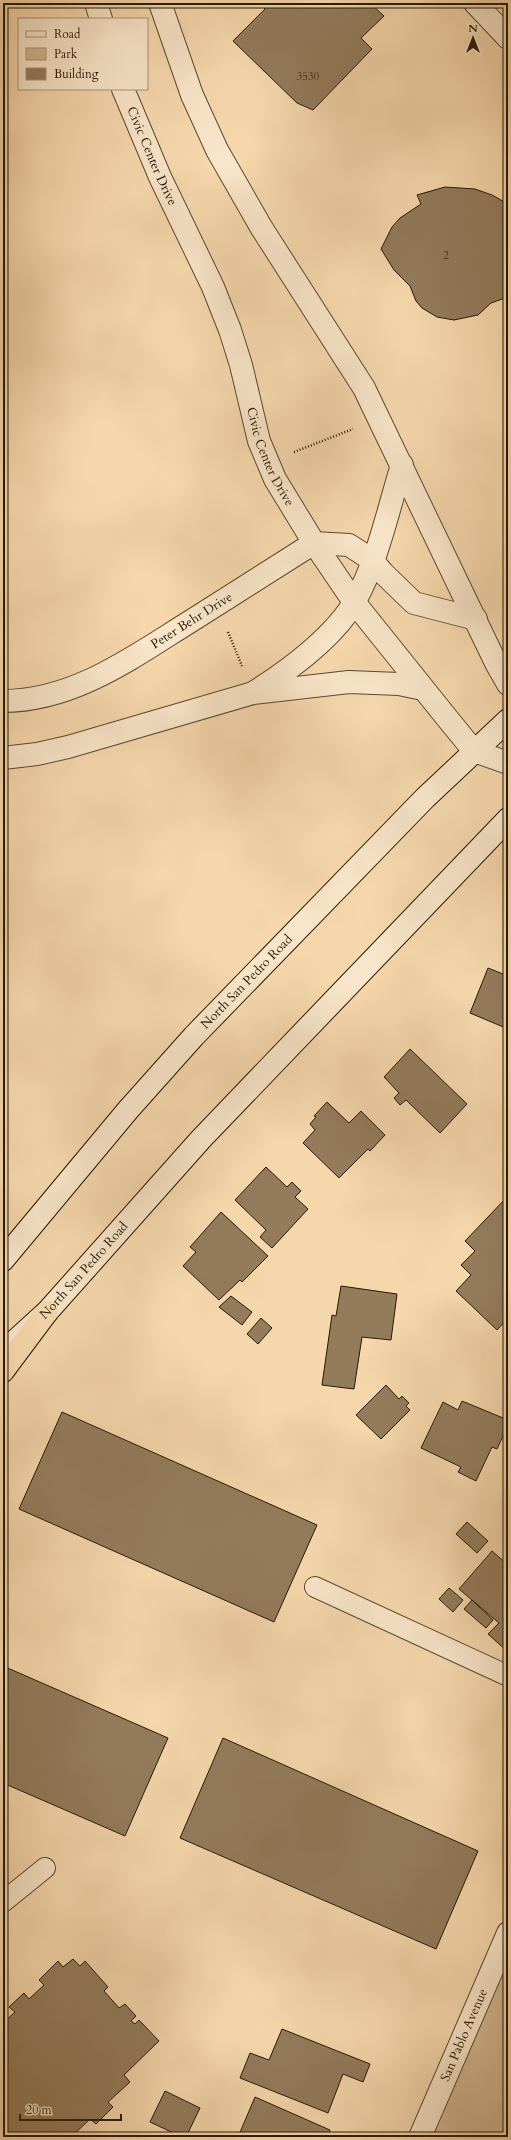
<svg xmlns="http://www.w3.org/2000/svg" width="511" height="2140" font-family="Cardo,serif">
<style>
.green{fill:#d3b790;stroke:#7d684a}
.building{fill:#937b5c;stroke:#271805}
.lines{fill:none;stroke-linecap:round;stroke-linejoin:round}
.service-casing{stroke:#5b482f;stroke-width:22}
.minor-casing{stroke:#5b482f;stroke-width:24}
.tertiary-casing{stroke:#5b482f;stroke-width:24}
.secondary-casing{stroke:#271805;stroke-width:24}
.motorway-casing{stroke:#271805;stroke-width:24}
.path{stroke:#271805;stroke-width:2.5;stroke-dasharray:1 2;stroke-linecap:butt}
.service{stroke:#f9e5c9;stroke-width:20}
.minor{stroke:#f9e5c9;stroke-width:22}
.tertiary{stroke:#f9e5c9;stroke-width:22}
.secondary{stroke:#f9e5c9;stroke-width:22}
.motorway{stroke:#f6d7ac;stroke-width:22}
.labels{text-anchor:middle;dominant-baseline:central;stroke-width:3;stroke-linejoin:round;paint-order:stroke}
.number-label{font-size:11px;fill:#42311b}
.street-label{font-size:13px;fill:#271805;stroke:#f9e5c9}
</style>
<rect width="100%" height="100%" fill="#f6d7ac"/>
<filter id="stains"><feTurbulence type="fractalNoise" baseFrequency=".005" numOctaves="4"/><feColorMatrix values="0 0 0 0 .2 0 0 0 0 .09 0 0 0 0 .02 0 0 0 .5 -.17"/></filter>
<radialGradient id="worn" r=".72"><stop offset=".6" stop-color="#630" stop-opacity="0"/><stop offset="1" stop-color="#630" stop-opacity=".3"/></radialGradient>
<!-- green -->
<path class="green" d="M508,1933V2137H420Z"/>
<!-- building -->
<path class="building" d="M259,3H370L384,16L361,38L372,49L313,110L297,103L233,41L265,9Z
M445,187L475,189L492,195L508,204V297L491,303L478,315L454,320L437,317L422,308L416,301L410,286L394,270L381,249L392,227L400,218L421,204L417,195Z
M488,968L508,976V1029L470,1013Z
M410,1049L467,1104L440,1133L406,1100L400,1105L394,1098L399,1093L384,1077Z
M327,1102L349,1123L361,1111L385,1135L370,1151L368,1149L339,1178L303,1143L315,1130L310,1124L316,1117L314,1116Z
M266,1167L287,1187L292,1182L301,1191L295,1197L308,1209L272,1248L260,1237L266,1230L235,1200Z
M508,1196V1318L497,1330L456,1291L471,1275L461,1265L475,1251L465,1241Z
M221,1212L268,1256L242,1282L240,1280L219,1300L183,1266L196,1252L190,1247Z
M341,1286L397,1294L391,1340L362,1337L354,1389L322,1385L332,1315L336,1316Z
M231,1296L252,1312L242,1325L219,1307Z
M261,1318L272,1328L258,1344L247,1334Z
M386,1385L399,1399L402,1396L409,1403L406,1406L410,1410L381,1439L356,1415Z
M462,1401L508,1420V1425L497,1449L492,1447L476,1481L458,1472L461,1467L421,1448L443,1402L458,1410Z
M62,1412L317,1525L274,1622L19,1509Z
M467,1522L488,1541L477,1553L456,1534Z
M492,1551L508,1565V1652L488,1634L499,1623L459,1589Z
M449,1588L463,1600L453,1612L439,1599Z
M472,1600L493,1620L486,1628L464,1609Z
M3,1666L168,1738L125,1836L3,1783Z
M223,1738L478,1851L436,1949L180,1838Z
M73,1959L80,1966L85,1961L108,1987L104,1991L119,2008L125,2004L136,2016L131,2021L135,2024L139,2020L159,2041L124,2075L130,2082L108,2102L113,2107L96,2124L90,2119L71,2137H3V2023L15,2012L9,2007L24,1993L29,1999L44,1985L39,1980L58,1961L63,1967Z
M282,2029L370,2064L363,2082L343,2074L328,2113L240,2078L250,2053L269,2060Z
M165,2091L200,2108L186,2137H182L150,2122Z
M255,2097L330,2130L327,2137H238Z"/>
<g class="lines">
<!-- service casing -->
<g class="service-casing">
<path id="service" d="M315,1587L506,1675
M3,1902L45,1868"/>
</g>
<!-- minor casing -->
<g class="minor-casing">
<g id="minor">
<path d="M475,3L508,38"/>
<path d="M256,691C289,670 335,636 355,601C378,560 388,510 402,465"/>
<path id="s1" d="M3,701C74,701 133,657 191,621C232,595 273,569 314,543L349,545L372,560L383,573L414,603L476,619"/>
<path d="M3,758L37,754L68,747L253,693L349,682L399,684L423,689"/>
<path id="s2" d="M420,2137L508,1933"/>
</g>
</g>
<!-- tertiary casing -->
<g class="tertiary-casing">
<g id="tertiary">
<path d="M96,3L101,19"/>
<path d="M160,3L192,95L217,150L261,227L364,388L496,663L508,684"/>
<path id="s3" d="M123,89L160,177L213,287L230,330L241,365L259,441L275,479L314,543L354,602L447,718L474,751L508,763"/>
</g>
</g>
<!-- secondary casing -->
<g class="secondary-casing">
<g id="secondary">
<path id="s4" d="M3,1260L128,1110L194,1036L425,798L508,720"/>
<path id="s5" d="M3,1352L47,1312L201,1139L508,819"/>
</g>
</g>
<!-- motorway casing -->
<g class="motorway-casing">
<path id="motorway" d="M3,1371L47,1312"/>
</g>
<!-- path -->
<path class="path" d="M294,452L353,429
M228,632L242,666"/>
<!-- service -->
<use href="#service" class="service"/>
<!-- minor -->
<use href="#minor" class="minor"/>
<!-- tertiary -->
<use href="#tertiary" class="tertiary"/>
<!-- secondary -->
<use href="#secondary" class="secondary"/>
<!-- motorway -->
<use href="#motorway" class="motorway"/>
</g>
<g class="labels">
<!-- number labels -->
<g class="number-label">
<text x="308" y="76">3530</text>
<text x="446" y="255">2</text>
</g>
<!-- street labels -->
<g class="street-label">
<text stroke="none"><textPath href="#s3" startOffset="73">Civic Center Drive</textPath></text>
<text stroke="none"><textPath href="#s3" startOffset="397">Civic Center Drive</textPath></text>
<text stroke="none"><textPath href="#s1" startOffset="208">Peter Behr Drive</textPath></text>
<text stroke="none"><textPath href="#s4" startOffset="370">North San Pedro Road</textPath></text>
<text stroke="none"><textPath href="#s5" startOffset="115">North San Pedro Road</textPath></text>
<text stroke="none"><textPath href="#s2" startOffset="111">San Pablo Avenue</textPath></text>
</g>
</g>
<!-- margin -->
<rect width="511" height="2140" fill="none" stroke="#f6d7ac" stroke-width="16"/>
<rect x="4" y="4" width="503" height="2132" fill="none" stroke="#271805" stroke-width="2"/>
<rect x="8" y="8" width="495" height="2124" fill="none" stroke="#271805"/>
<!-- legend -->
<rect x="18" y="18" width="130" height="72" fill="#f9e5c9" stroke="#a5937b"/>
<rect x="26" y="31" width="20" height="6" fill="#f9e5c9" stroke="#a5937b"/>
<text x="54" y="38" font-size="12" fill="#271805">Road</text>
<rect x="26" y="48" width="20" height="12" fill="#d3b790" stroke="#a5937b"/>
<text x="54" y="58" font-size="12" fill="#271805">Park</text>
<rect x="26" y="68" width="20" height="12" fill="#937b5c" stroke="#a5937b"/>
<text x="54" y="78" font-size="12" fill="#271805">Building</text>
<!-- north arrow -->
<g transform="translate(473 38)" stroke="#f9e5c9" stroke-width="3" paint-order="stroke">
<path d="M0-3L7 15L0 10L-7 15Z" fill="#271805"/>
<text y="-6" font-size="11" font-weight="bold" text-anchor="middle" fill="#271805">N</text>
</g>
<!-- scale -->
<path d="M20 2114v6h101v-6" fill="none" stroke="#271805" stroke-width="2"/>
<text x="26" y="2114" font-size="12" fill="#271805" stroke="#f9e5c9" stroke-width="3" paint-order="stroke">20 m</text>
<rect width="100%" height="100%" filter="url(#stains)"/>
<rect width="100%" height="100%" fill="url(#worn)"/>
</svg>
